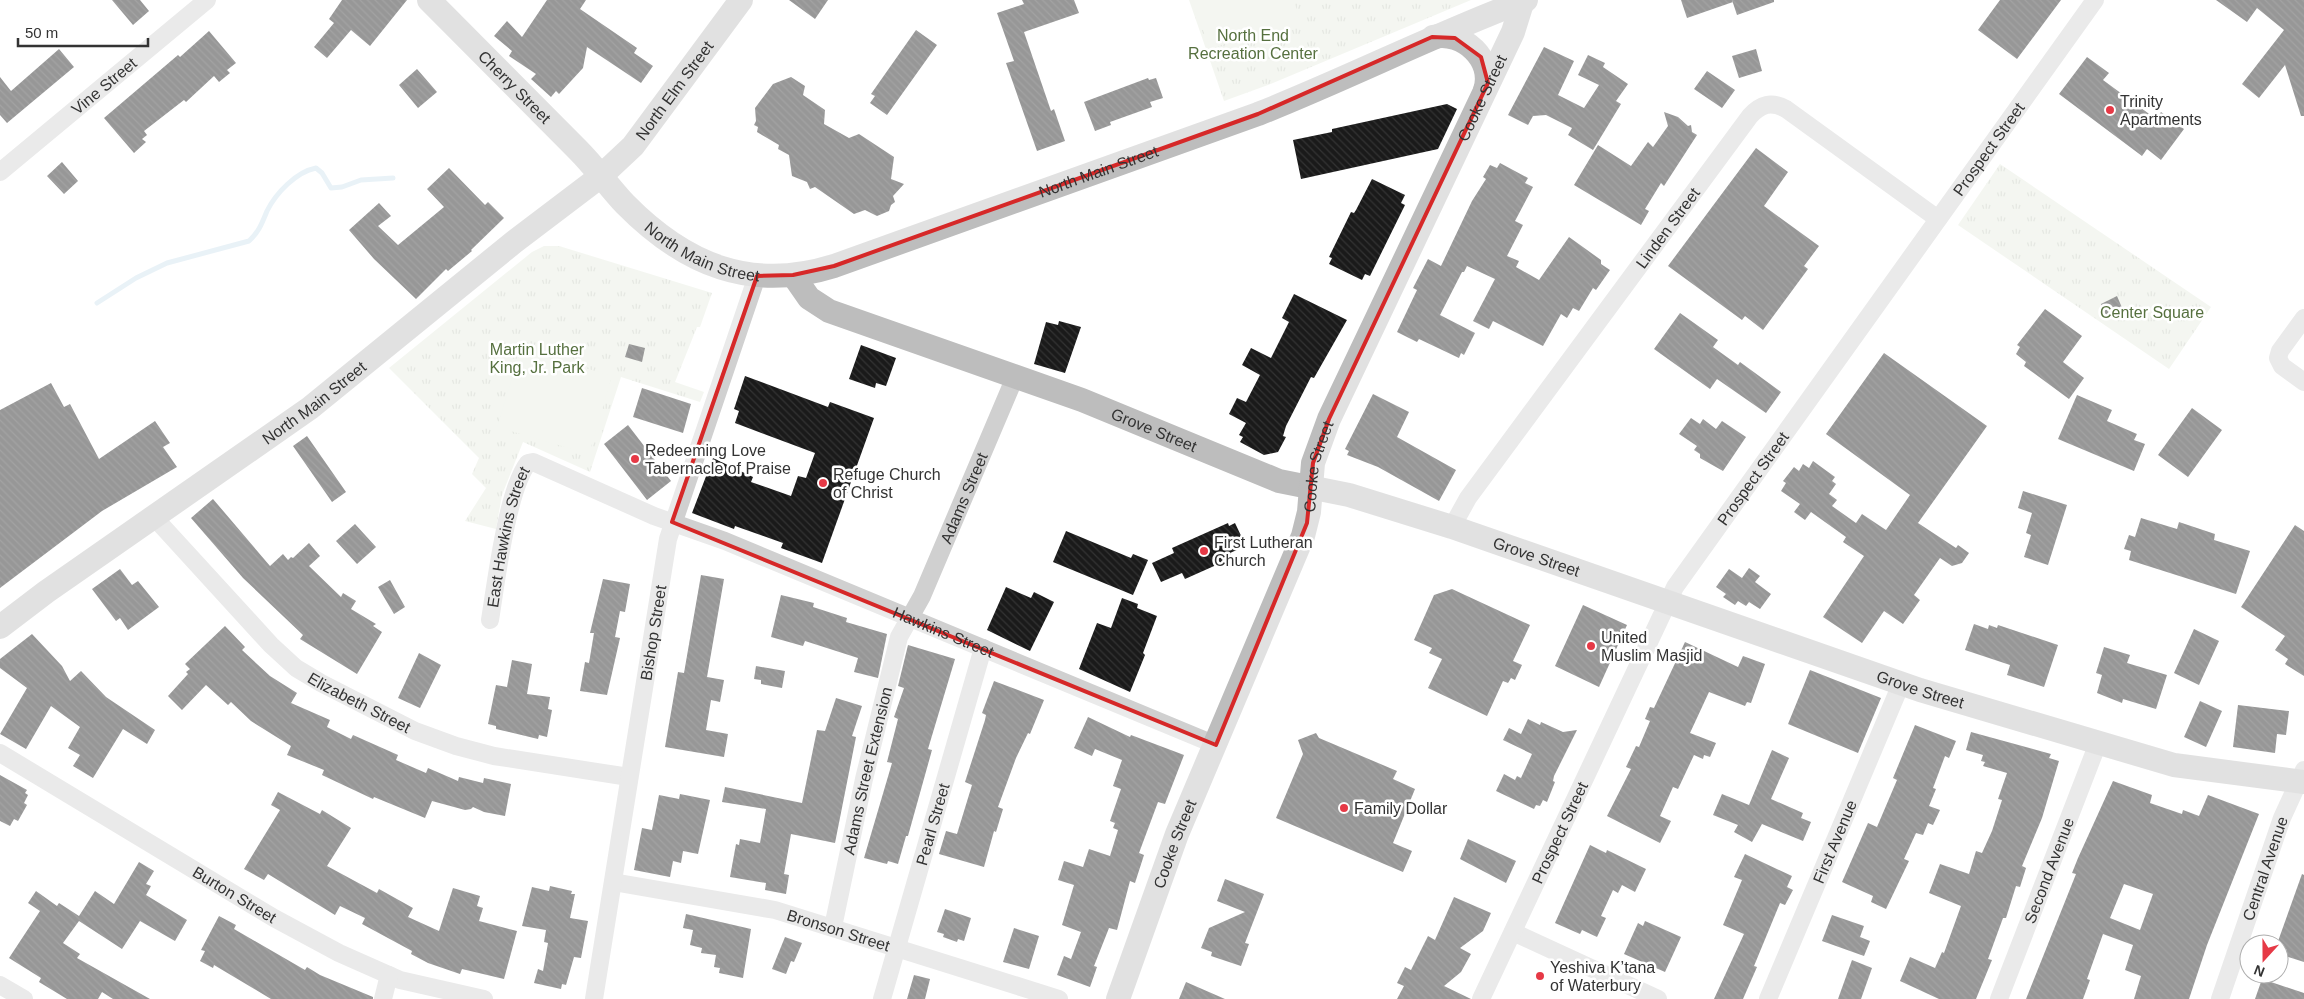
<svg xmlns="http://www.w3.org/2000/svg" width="2304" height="999" font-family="Helvetica,sans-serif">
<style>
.grass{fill:url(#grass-tufts)}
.garden{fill:#e6ecdf}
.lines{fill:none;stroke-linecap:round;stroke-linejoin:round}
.stream{stroke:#cfe2ee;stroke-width:5}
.building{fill:url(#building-back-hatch);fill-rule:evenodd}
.street{stroke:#d0d0d0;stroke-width:18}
.secondary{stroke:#bdbdbd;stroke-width:24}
.marked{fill:none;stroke:#d62828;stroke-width:4;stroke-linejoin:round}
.poi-dot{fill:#e63946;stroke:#fff;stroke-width:2}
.labels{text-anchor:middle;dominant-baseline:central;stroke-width:5;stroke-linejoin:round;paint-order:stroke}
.park-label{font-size:16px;fill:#56703f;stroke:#fff}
.street-label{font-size:16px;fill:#333;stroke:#fff}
.poi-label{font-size:16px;fill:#333;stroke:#fff;text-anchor:start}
</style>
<defs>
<pattern id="grass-tufts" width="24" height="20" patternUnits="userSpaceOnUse" patternTransform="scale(1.25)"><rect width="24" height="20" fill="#e6ecdf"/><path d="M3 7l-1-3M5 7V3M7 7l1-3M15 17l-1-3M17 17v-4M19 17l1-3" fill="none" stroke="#c6cbc0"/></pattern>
<pattern id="building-back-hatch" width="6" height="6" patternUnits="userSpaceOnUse" patternTransform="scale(1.25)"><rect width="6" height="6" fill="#1a1a1a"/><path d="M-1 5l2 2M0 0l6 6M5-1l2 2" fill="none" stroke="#333"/></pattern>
</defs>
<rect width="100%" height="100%" fill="#fff"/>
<!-- grass -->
<path class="grass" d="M1189,0H1471L1268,85L1224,101Z
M2000,164L2211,307L2169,369L1958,225Z
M544,246H559L712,293L700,327H697L675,382L704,392L700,402L621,377L590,472L523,442L502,495L496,529L465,521L486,488L472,474L479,458L389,368L532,252Z"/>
<!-- garden -->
<path class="garden" d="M1192,0H1293L1300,17L1210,49Z
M521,349L612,376L589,454L497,427Z"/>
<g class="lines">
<!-- stream -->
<path class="stream" d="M97,303L136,278L167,263L249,241C259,232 262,223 267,211C276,193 296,172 316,168L322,173L331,188L342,187L361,180L393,178"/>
</g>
<!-- building -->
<path class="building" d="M112,0H140L149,11L133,25Z
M342,0H407L370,46L351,30L327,58L314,47L334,23L329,19Z
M547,0H586L580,9L637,48L634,53L653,66L641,83L587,47L583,68L559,94L556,91L551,97L531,79L536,74L509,56L512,51L494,36L507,21L522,37Z
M789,0H828L815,19Z
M1022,0H1074L1079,13L1024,32L1051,111L1054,109L1065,141L1037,151L1006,63L1014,61L997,13L1024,4Z
M1681,0H1732L1733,2L1687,18Z
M1732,0H1774V2L1737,15Z
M2000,0H2061L2017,59L1978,30Z
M2216,0H2304V116H2301L2285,65L2259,98L2242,84L2284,30L2257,8L2247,22Z
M916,30L937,45L887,115L870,103L875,96L871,94Z
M209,31L236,63L227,70L230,73L219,82L214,76L186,102L184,100L144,131L147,135L142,139L146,142L134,153L104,118L178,55L180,57Z
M1544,47L1574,61L1558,95L1584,108L1599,85L1578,75L1588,55L1605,63L1603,67L1628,84L1616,101L1621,104L1593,150L1568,135L1572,128L1546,115L1533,116L1528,125L1508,115Z
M59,49L74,67L7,123L0,115V77L11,91Z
M1756,49L1762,71L1739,78L1732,56Z
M2087,57L2109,73L2103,80L2156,119L2161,112L2184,129L2161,160L2147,149L2142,156L2059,94Z
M417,69L437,92L418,108L399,85Z
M1707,71L1735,90L1722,108L1694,89Z
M791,77L805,86L803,95L825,110L824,124L849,138L859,134L894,157L891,179L904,184L893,196L895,202L891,205L889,211L877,216L865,210L854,214L815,187L810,189L807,182L792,176L789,155L778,149L779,145L757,132L758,127L754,125L756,121L755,108L773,84Z
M1148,78L1149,80L1156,78L1163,98L1150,102L1152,107L1110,122L1111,125L1095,131L1084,102Z
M1447,104L1457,109L1438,149L1301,179L1293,140L1332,132V129Z
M1664,112L1678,117L1688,126L1691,125L1692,132L1697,135L1664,186L1661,183L1645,209L1649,211L1641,225L1574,185L1598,145L1631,166L1648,142L1653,147L1668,126Z
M1756,148L1788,172L1764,206L1819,246L1804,266L1808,269L1763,330L1745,316L1742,320L1668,266Z
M62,162L78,181L64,194L47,176Z
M1500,163L1528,178L1525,183L1533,187L1515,221L1523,225L1507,256L1519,261L1516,267L1539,280L1569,237L1601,260V264L1610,270L1596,290L1593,288L1579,311L1573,308L1567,318L1561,314L1543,346L1493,321L1489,329L1473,321L1495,279L1467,266L1464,272H1462L1440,315L1475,333L1464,355L1461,353L1459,358L1419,339L1417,342L1397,332L1417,290L1413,288L1428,259L1441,266L1472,201L1486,179L1483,177L1490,165L1497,168Z
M449,168L485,205L488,202L504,218L471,250L472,251L448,271L446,269L416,299L374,259L349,230L379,203L391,216L378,226L398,245L444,207L427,189Z
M1372,179L1405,195L1401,203L1405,205L1370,276L1365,274L1362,280L1329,264L1332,258L1329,257L1351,212L1354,213L1356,210Z
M1294,294L1347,320L1314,378L1311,377L1286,426L1283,436L1286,437L1278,452L1264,455L1240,442L1243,437L1239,435L1246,423L1229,414L1237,398L1246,402L1260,375L1242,365L1251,348L1271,358L1289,322L1282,318Z
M2117,296L2123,310L2106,317L2101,304Z
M2045,309L2082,336L2063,362L2084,378L2069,399L2024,366L2026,362L2016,354L2020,347L2017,345Z
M1680,313L1718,340L1713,347L1738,365L1740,362L1781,392L1766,413L1717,379L1710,389L1654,349Z
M1059,321L1081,327L1065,373L1034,364L1046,322L1058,325Z
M629,344L645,348L642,362L625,357Z
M861,345L896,358L886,386L876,383L875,388L849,379Z
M1884,353L1987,426L1918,523L1956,548L1958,545L1969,553L1962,563L1952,566L1940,558L1914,595L1920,600L1903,624L1884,611L1862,643L1823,617L1864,556L1843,542L1846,537L1811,512L1805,520L1794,512L1800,504L1781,491L1786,483L1783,481L1794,467L1799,471L1803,464L1809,468L1813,461L1835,477L1832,481L1836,484L1829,494L1837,500L1832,506L1856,523L1862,514L1886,530L1910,495L1826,434Z
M745,376L828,407L830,402L874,418L822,563L781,548L783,543L735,526L734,529L692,513L713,458L753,477L751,482L791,496L798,476L806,478L815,453L735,423L739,411L734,409Z
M51,383L64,407L70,404L99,459L155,421L170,443L163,447L177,467L102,511L0,588V410Z
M642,388L691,404L683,433L633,417Z
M1373,394L1409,412L1397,437L1456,470L1439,501L1378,467L1347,455L1349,451L1345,449Z
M2077,395L2112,410L2107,421L2137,434L2134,440L2145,444L2134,471L2058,439Z
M2192,408L2222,430L2188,477L2158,455Z
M1691,418L1700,424L1703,419L1716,429L1722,421L1746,437L1723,471L1700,458V454L1694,450L1697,446L1679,434Z
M628,425L671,481L647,500L604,444Z
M307,436L346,492L332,502L293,446Z
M2023,491L2067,505L2048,565L2024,557L2031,535L2026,533L2032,513L2018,508Z
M213,499L270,566L283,554L288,560L291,557L293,558L309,543L320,556L309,566L341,597L343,593L356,601L351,609L376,624L373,626L382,632L357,674L300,639L303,635L243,578L191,518Z
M2141,518L2177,529L2179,522L2215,534L2214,540L2250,551L2236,594L2129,560L2131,551L2124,549L2129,535L2135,537Z
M1228,523L1229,526L1235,523L1244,542L1237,545L1239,549L1230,553L1232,558L1185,579L1182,573L1161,582L1152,563L1174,553L1172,548Z
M355,524L376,547L357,564L336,541Z
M2295,525L2304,531V676L2285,664L2288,659L2275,650L2285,636L2241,607Z
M1066,531L1131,558L1133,554L1148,560L1133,595L1053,562Z
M1749,568L1760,576L1755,582L1771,594L1760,609L1749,602L1746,606L1738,601L1735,605L1723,597L1726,594L1716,587L1729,569L1742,578Z
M120,569L132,585L138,581L159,607L128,630L120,618L116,621L92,589Z
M701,575L724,579L707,677L724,680L720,702L711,700L706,730L728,734L724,757L665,747L678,672L684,673Z
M603,579L630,584L625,612L620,611L615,637L620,638L607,695L580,691L585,662L589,663L594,633H590Z
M390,580L405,607L394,614L378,587Z
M1006,587L1031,598L1034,592L1054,602L1030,651L987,630Z
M1452,589L1530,625L1513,661L1522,665L1515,680L1511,678L1508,683L1503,681L1487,716L1428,688L1442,659L1429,653L1432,648L1414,640L1434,595Z
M781,595L814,603L813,607L847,618L846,622L887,634L878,678L854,672L858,658L805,641L803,646L771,637Z
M1122,598L1138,604L1137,608L1157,616L1143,653L1145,655L1130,692L1079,669L1097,623L1111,628Z
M1583,605L1627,625L1599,687L1555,666Z
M1974,624L1988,629L1989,625L1997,628L1998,625L2058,645L2044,687L2007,675L2010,665L1965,650Z
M225,626L245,647L242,650L270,676L297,693L291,703L330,720L327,727L351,739L353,735L398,755L396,760L426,773L428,768L458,781L459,777L483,783L484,778L511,784L505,816L484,812L473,807L471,809L465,810L432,801L425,818L374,797L373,799L322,775L324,770L287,755L291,746L251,721L231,702L228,705L206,685L182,710L168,696L188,674L186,672L190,669L185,664Z
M2194,629L2219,641L2199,685L2174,673Z
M32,634L62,666L70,681L81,671L106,697L155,730L147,744L123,729L93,778L73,766L80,755L68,748L80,727L51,706L26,749L0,734L27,688L0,668V659Z
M1685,642L1738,667L1743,656L1765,664L1751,703L1747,702L1745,706L1709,692L1690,733L1716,743L1710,757L1704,755L1703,759L1694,755L1678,789L1673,787L1660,816L1671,821L1660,843L1607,816L1631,769L1626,767L1636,746L1639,747L1650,721L1645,719L1650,707L1654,708Z
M908,645L955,659L928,749L932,750L908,836H906L898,864L888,861L887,864L864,858L892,763L887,762L898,719L894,717L904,688L898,686Z
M2104,647L2130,655L2127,663L2167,675L2156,709L2123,699L2122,703L2097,693L2102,675L2096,673Z
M419,653L441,665L420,708L398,698Z
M512,660L532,664L527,694L550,697L548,709L552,710L547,737L539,735L538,739L496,729V726L488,724L496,685L507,687Z
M756,666L785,671L782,688L761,684V680L754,679Z
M1810,670L1881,698L1858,753L1788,724Z
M994,681L1044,700L1030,734L1028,733L1016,758L998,807L1003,809L996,832L994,831L984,867L939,854L946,831L957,834L972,785L965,782L985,720L986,715L982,713Z
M836,698L862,706L852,736L856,737L835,843L791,834L784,874L789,875L786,894L765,890L766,883L730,877L736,844L739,845L740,839L760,843L766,809L722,802L725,787L802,803L817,730L825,731Z
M2200,701L2222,711L2206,747L2184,737Z
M2238,705L2289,711L2286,735L2277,734L2275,753L2233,747Z
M1088,717L1130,737L1131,735L1184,755L1165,804L1158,802L1139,853L1144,855L1135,883L1130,881L1117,930L1109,928L1094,966L1097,967L1090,987L1057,975L1064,956L1071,959L1081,932L1062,925L1074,885L1058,880L1064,861L1083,867L1089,849L1110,856L1118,830L1113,828L1115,823L1110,821L1121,789L1113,786L1122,760L1095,749L1092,756L1074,748Z
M1528,719L1540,725L1541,722L1563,732L1577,730L1554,776L1553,781L1555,782L1547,802L1543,800L1540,806L1536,805L1534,809L1496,791L1504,774L1515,780L1517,776L1521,778L1532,754L1503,740L1509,728L1521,734Z
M1915,725L1956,741L1949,758L1945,756L1933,788L1936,789L1929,806L1940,810L1933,825L1928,823L1923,835L1916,833L1904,859L1909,861L1886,909L1871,902L1873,896L1842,882L1868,823L1877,827L1897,780L1893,778Z
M1971,732L2051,754L2049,758L2059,761L2042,818L2022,866L2026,868L2020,887L2016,886L2006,918H2003L1988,959L1992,960L1976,999H1939L1900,981L1910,957L1935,968L1942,952L1944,953L1961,906L1929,893L1940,864L1969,874L1976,851L1982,853L1992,831L2002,800L1998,799L2007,773L1983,766L1985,762L1981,761L1983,755L1966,750Z
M1316,733L1319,738L1397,771L1393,779L1415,789L1393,843L1412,851L1403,872L1276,818L1303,754L1298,740Z
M1772,750L1789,758L1771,799L1803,813L1801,818L1811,822L1803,841L1762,824L1752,842L1734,832L1738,825L1713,815L1722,794L1749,805Z
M0,775L27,790L25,793L28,795L24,803L27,805L18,821L14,819L10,826L0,821Z
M2113,781L2152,795L2150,803L2182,814L2183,810L2199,816L2208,795L2259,814L2207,945L2189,999H2134L2141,976L2125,970L2133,945L2103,934L2087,979L2090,980L2083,999H2026L2076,874L2072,873L2078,858ZM2124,884L2153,894L2140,930L2110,918Z
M278,792L320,814L322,810L351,828L327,866L377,893L379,889L413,908L408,917L439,931L453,888L480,896L477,906L483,908L479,921L517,931L504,979L462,969L460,974L428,963L411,954L412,951L362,924L365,918L340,906L335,915L268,874L264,880L244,869L280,810L271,805Z
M680,794L710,800L698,854L683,851L681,863L673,861L670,877L634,870L642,828L652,830L659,795L679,799Z
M1468,839L1516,861L1506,883L1460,859Z
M1590,845L1606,853L1607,850L1646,869L1635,892L1622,885L1618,893L1613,890L1601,916L1606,918L1597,937L1582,930L1580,934L1555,923Z
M1745,854L1792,876L1787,887L1793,890L1785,905L1780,903L1754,966L1757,967L1743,999H1714L1744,934L1723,925L1742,880L1734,877Z
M139,862L154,871L146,884L151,886L146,895L187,920L175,941L140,921L122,949L79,921L63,943L80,954L77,958L150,999H113L102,992L98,999H67L39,982L41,978L9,958L40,911L28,903L36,891L57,906L59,903L79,916L95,891L114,904Z
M2302,874L2304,875V962L2285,956L2287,950L2277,944Z
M1225,879L1264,894L1245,943L1249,944L1241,966L1211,956L1212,952L1201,948L1209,928L1245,912L1217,901Z
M550,886L572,891L571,894H575L570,918L588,921L581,958L574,957L566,985L562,984L561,989L534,983L538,969L543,971L548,943L544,942L546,930L522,926L532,887L549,891Z
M1454,897L1491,913L1483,931L1460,948L1471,954L1461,972L1444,986L1471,999H1397L1404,986L1397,983L1405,967L1411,970L1428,936L1435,940Z
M945,909L971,918L964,941L958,939L957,942L943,937L944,934L937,932Z
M686,914L751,929L743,978L719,973L720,968L714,967L716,955L701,953L702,948L690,945L693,930L683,928Z
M1832,915L1864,926L1860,937L1870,941L1864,956L1822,941Z
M219,916L236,925L234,929L305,970L307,967L320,975L373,997V999H271L214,965L213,968L200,961L205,951L201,950Z
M1645,921L1681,937L1665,972L1624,954L1638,923L1643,926Z
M1014,928L1039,936L1029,969L1003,962Z
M785,937L802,943L794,962L791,961L786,974L772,969Z
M1852,960L1872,968L1861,999H1838Z
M914,975L930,979L925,999H907Z
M2262,979L2304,993V999H2255Z
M1186,982L1225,999H1179Z"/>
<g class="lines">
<!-- street -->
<g class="street">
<path id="s1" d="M0,172L207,0"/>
<path d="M2304,318L2280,351L2278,358L2282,366L2304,382"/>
<path id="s2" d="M153,516L271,645L296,668L321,683L415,731L456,746L494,756L629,777"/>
<path id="s3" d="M1452,527L1468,498L1750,116C1761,104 1771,101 1786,109L1938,219"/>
<path id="s4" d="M490,620C496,583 507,490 528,463L533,462L654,516L725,541L1216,745"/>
<path id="s5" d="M0,753L274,918L339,953L400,980L484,999"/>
<path id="s6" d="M613,882L775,910L1059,999"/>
<path id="s7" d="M833,927L864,779L899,637L922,596L1015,377"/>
<path d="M1513,932L1658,999"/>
<path d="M0,985L24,999"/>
<path d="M383,999L389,975"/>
<path id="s8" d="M594,999L668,539L757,276"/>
<path id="s9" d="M882,999L983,648"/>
<path id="s10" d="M1481,999L1675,587L2095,0"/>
<path id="s11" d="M1768,999L1901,684"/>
<path id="s12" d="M1999,999L2098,743"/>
<path id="s13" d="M2220,999L2282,818L2304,770"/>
</g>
<!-- secondary -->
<g class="secondary">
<path id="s14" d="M429,0C478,50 528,100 578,150C595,167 609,187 625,204C685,265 751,292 834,266L1258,114C1349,78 1435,34 1526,0"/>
<path d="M1433,37C1463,30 1495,60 1485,90"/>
<path id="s15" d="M793,275L809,298L829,311L1082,400L1279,481L1349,495L1452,527L1920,690L2174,765L2304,782"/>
<path id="s16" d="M0,627L46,592L310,408L514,242L601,176L633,146L741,0"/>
<path id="s17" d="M1118,999L1177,834L1303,536L1309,512L1313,463L1329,419L1513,32L1523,0"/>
</g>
</g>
<!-- marked area -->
<path d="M0 0H2304V999H0ZM1432,37L1455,38L1481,57L1488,83L1329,419L1313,463L1307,523L1216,745L672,522L757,276L793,275L834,266L1258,114Z" fill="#fff" fill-opacity=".55" fill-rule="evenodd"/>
<path class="marked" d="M1432,37L1455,38L1481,57L1488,83L1329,419L1313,463L1307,523L1216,745L672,522L757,276L793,275L834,266L1258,114Z"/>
<!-- markers -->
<g class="poi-dot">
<circle cx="2110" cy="110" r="5"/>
<circle cx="635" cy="459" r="5"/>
<circle cx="823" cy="483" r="5"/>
<circle cx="1204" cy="551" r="5"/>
<circle cx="1591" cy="646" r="5"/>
<circle cx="1344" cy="808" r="5"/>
<circle cx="1540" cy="976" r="5"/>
</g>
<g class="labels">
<!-- park labels -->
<g class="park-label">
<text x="1253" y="35">North End<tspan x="1253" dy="18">Recreation Center</tspan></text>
<text x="2152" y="312">Center Square</text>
<text x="537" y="349">Martin Luther<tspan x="537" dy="18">King, Jr. Park</tspan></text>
</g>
<!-- street labels -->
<g class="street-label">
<text stroke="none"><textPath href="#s1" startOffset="135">Vine Street</textPath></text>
<text stroke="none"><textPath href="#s14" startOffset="122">Cherry Street</textPath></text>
<text stroke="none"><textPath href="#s16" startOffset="865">North Elm Street</textPath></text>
<text stroke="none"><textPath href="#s17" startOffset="975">Cooke Street</textPath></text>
<text stroke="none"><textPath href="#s10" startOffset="994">Prospect Street</textPath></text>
<text stroke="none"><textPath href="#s14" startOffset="795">North Main Street</textPath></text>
<text stroke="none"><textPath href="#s3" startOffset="369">Linden Street</textPath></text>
<text stroke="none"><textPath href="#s14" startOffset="376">North Main Street</textPath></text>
<text stroke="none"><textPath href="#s16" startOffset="386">North Main Street</textPath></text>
<text stroke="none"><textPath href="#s15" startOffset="398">Grove Street</textPath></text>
<text stroke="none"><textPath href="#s17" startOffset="570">Cooke Street</textPath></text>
<text stroke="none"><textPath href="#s10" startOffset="589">Prospect Street</textPath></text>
<text stroke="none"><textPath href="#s7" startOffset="451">Adams Street</textPath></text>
<text stroke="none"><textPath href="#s4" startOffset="85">East Hawkins Street</textPath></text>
<text stroke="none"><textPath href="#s15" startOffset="802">Grove Street</textPath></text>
<text stroke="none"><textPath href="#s8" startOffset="371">Bishop Street</textPath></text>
<text stroke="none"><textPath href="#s4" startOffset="612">Hawkins Street</textPath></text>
<text stroke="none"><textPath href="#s15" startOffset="1208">Grove Street</textPath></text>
<text stroke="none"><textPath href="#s2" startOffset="281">Elizabeth Street</textPath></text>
<text stroke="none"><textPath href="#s7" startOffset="160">Adams Street Extension</textPath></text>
<text stroke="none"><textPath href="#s9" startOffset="182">Pearl Street</textPath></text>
<text stroke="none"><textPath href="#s10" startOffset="184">Prospect Street</textPath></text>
<text stroke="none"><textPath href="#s11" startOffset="171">First Avenue</textPath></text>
<text stroke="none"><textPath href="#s17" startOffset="165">Cooke Street</textPath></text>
<text stroke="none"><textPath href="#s13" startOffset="138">Central Avenue</textPath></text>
<text stroke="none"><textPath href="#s12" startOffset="138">Second Avenue</textPath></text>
<text stroke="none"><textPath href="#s5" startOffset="274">Burton Street</textPath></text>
<text stroke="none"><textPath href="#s6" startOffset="231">Bronson Street</textPath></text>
</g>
<!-- poi labels -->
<g class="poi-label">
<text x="2120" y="101">Trinity<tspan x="2120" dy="18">Apartments</tspan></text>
<text x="645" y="450">Redeeming Love<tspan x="645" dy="18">Tabernacle of Praise</tspan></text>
<text x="833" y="474">Refuge Church<tspan x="833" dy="18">of Christ</tspan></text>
<text x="1214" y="542">First Lutheran<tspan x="1214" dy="18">Church</tspan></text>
<text x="1601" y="637">United<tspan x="1601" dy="18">Muslim Masjid</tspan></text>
<text x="1354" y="808">Family Dollar</text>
<text x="1550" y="967">Yeshiva K’tana<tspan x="1550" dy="18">of Waterbury</tspan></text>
</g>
</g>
<!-- north arrow -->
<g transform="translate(2264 959) rotate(201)"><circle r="24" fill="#ffffff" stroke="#adadad"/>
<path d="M0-4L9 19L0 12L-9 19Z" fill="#e63946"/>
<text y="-8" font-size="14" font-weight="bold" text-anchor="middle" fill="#333333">N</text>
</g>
<!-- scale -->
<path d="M18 38v8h130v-8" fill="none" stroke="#333333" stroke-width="2.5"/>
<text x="25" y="38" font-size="15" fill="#333333" stroke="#ffffff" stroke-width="4" paint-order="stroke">50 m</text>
</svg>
